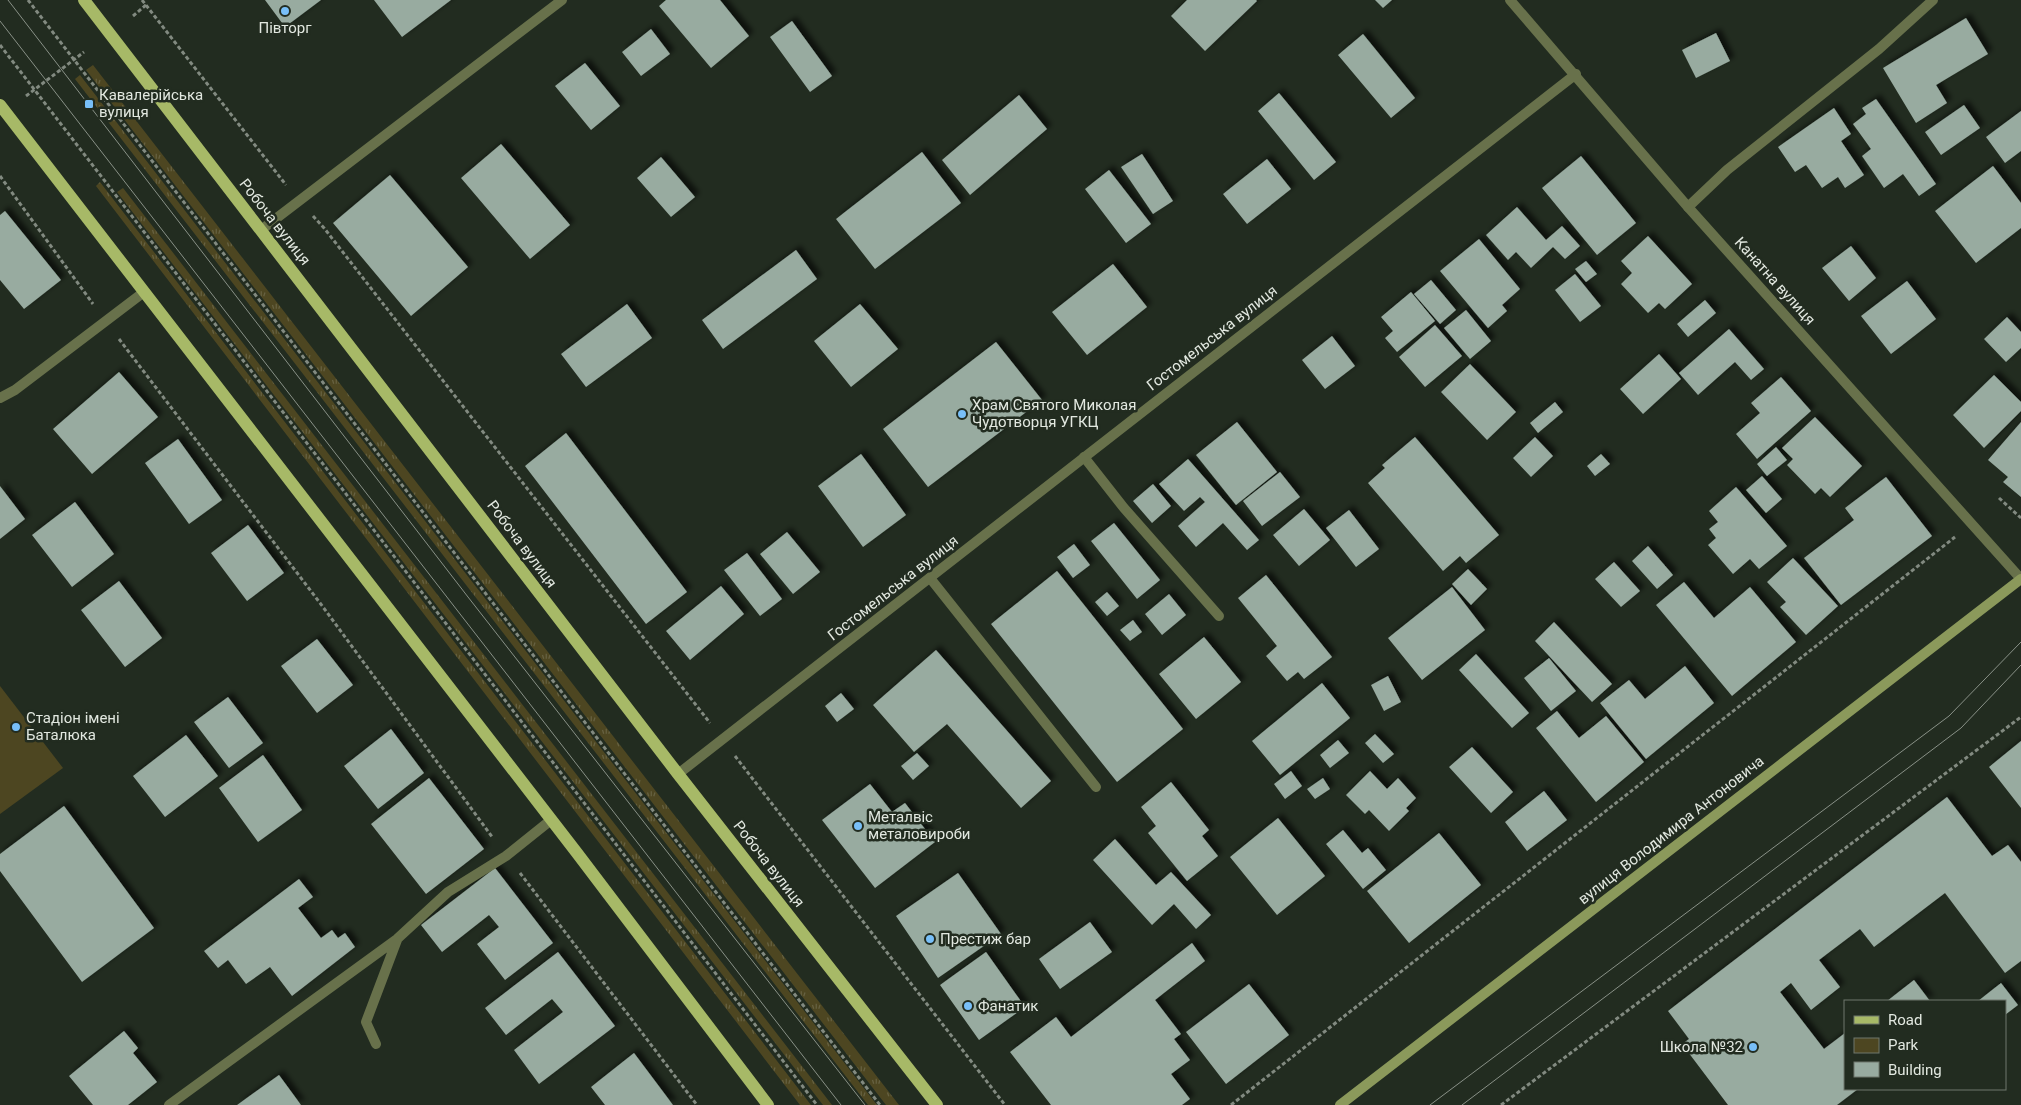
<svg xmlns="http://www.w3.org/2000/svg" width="2021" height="1105" font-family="Roboto,sans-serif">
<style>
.grass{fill:url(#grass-tufts)}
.park{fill:#4d4621}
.building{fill:#98aba0;filter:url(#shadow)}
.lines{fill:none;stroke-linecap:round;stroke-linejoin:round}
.path{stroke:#828a80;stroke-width:3;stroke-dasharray:4 2.5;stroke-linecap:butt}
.lane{stroke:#68714b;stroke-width:10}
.street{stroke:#68714b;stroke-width:10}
.secondary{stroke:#8b995b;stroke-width:10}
.primary{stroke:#a7b967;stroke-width:12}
.tram{stroke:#899187;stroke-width:1}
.poi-dot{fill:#78bff8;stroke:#222c20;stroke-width:2}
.labels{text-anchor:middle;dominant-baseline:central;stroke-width:5;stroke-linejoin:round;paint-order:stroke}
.poi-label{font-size:15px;fill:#e2e8e0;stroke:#222c20;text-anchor:start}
.street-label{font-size:15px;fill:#e2e8e0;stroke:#222c20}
</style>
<defs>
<pattern id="grass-tufts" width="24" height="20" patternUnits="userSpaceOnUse" patternTransform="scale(1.25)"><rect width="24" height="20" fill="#4d4621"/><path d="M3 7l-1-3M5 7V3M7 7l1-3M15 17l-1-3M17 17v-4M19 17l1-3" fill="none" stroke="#666141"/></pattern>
<filter id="shadow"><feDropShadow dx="4.5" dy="-4.5" stdDeviation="2.5" flood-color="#0009"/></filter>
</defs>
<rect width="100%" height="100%" fill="#222c20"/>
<!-- grass -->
<path class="grass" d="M93,65L899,1105H886L86,70Z
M80,75L877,1105H868L75,79Z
M100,182L811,1105H800L96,186Z
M123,188L832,1105H823L117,192Z"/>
<!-- park -->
<path class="park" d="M0,686L63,768L0,814Z"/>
<!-- building -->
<path class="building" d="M265,0H321L285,27Z
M374,0H451L402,37Z
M666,0H720L749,36L711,68L659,6Z
M1187,0H1256L1257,1L1205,51L1171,16Z
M1375,0H1392L1383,8Z
M1966,18L1988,54L1936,85L1947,103L1916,123L1883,68Z
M792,21L832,76L810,92L770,37Z
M651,29L670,54L641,76L622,52Z
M1716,33L1730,61L1696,78L1682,50Z
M1363,34L1415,98L1391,118L1338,55Z
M585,63L620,106L591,130L555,86Z
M1279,93L1336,162L1314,180L1258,111Z
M1019,95L1047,129L970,195L942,160Z
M1876,99L1936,184L1919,196L1903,174L1884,188L1862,156L1871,149L1853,124L1866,114L1862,108Z
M1964,105L1980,128L1941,155L1925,132Z
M1834,108L1851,134L1841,141L1864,175L1845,188L1838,177L1822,188L1806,165L1795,172L1778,147Z
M2021,111V151L2005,163L1986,137Z
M501,144L570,225L530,259L461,178Z
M922,152L961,203L875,269L836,219Z
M1142,154L1173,201L1153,214L1121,167Z
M1581,156L1636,223L1597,255L1542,188Z
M661,157L695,197L671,217L637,178Z
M1267,159L1291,189L1247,224L1223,194Z
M1993,166L2021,203V228L1976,263L1935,211Z
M1109,170L1151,224L1126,243L1085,189Z
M390,175L468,267L411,316L333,223Z
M1517,207L1546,240L1562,226L1580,246L1565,259L1553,247L1531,268L1516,252L1508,260L1486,235Z
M5,211L61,280L24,309L0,280V215Z
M1648,236L1692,284L1665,309L1659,303L1648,313L1621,284L1632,273L1621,261Z
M1479,239L1520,289L1502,305L1507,311L1488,328L1440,271Z
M1851,246L1876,278L1849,301L1822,268Z
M796,250L817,279L723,349L702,320Z
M1586,261L1597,274L1586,282L1575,269Z
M1113,264L1147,307L1087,355L1052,312Z
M1575,274L1601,306L1580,322L1555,290Z
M1431,280L1456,310L1440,324L1414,294Z
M1907,281L1936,319L1891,354L1861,316Z
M1411,292L1435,321L1397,352L1385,338L1393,331L1381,317Z
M1705,300L1716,313L1688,337L1677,324Z
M627,304L652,338L586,387L561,354Z
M860,304L898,349L851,387L814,341Z
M1466,310L1491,341L1470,359L1444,328Z
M2007,317L2021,332V348L2006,362L1984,339Z
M1435,325L1462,356L1425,387L1399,357Z
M1729,329L1764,369L1751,380L1735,362L1698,395L1679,373Z
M1332,336L1355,366L1325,389L1302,360Z
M996,342L1042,400L928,487L883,429Z
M1659,354L1681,379L1643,414L1620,389Z
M1470,364L1516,412L1487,440L1441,392Z
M119,372L158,417L92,474L53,429Z
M1994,375L2021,402V411L1984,448L1953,415Z
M1781,377L1811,411L1757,459L1736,434L1760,413L1751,403Z
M1555,402L1563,412L1538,433L1530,423Z
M1815,417L1862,466L1830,497L1821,488L1815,494L1787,465L1793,459L1782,448Z
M1237,422L1277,472L1236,505L1196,455Z
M2021,422V497L2003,482L2008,477L1988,460Z
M566,433L687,592L646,624L525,466Z
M1415,437L1499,535L1466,563L1460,556L1443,571L1368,483L1385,468L1382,465Z
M1535,437L1553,456L1531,477L1513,458Z
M178,439L222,500L189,524L145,463Z
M1776,447L1787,460L1767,476L1757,464Z
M861,454L906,515L863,547L818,486Z
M1601,454L1610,464L1595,476L1587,466Z
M1188,459L1259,540L1247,550L1223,523L1196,547L1178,526L1205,502L1200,497L1184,511L1159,484Z
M1280,472L1300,497L1262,526L1243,501Z
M1762,476L1782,499L1766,513L1746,490Z
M1886,477L1932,536L1841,605L1804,558L1854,520L1845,508Z
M1153,484L1171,506L1152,523L1133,501Z
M0,486L25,519L0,539Z
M1736,487L1787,546L1759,569L1750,559L1733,574L1708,545L1716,538L1709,529L1718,522L1709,511Z
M75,502L114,554L72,587L32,535Z
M1304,509L1330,540L1299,566L1273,535Z
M1349,510L1379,549L1356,567L1326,528Z
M1114,523L1160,580L1137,599L1091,541Z
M248,525L284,573L247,601L211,553Z
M787,532L820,572L793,594L760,554Z
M1074,544L1090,565L1073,578L1057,557Z
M1648,546L1673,575L1657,589L1632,561Z
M747,553L782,599L760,616L724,570Z
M1793,558L1838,606L1806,635L1780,607L1786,602L1767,582Z
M1614,562L1640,591L1621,607L1595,579Z
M1468,569L1487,589L1471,605L1452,584Z
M1057,571L1183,729L1117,782L991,624Z
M1266,575L1332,657L1304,679L1298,672L1287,681L1266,656L1277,646L1238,598Z
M119,581L162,638L125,667L81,610Z
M1684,582L1714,618L1750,587L1796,642L1732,696L1656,605Z
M721,586L744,614L690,660L666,631Z
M1452,587L1485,630L1422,680L1388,638Z
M1107,592L1119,606L1107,616L1095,602Z
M1169,594L1186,615L1162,635L1145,614Z
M1133,620L1142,632L1130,641L1120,630Z
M1554,622L1612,684L1592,702L1535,641Z
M1204,637L1241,682L1196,719L1159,674Z
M317,639L353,685L317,713L281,666Z
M936,650L1051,781L1021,808L947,724L914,752L873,705Z
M1476,654L1529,713L1512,728L1459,670Z
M1549,658L1576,691L1551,711L1524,678Z
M1685,666L1714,703L1646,759L1600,703L1629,680L1645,699Z
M1388,676L1401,702L1384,711L1371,685Z
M1322,683L1350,718L1280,775L1252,741Z
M841,693L854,709L837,722L825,706Z
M228,697L263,743L229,768L194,722Z
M1557,711L1579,738L1606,716L1644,762L1596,802L1536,728Z
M391,729L424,773L378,809L344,766Z
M1375,734L1394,754L1383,763L1365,743Z
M186,735L218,776L165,817L133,776Z
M1338,740L1349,753L1330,768L1320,755Z
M2021,741V808L1989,767Z
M1472,747L1513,792L1491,813L1449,767Z
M917,753L929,766L913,780L901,766Z
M263,755L302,810L258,842L219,788Z
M1291,771L1302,786L1285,799L1274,784Z
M1370,771L1387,789L1398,778L1416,798L1406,808L1409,811L1389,831L1369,810L1365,814L1346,795Z
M429,778L484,849L426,894L371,824Z
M1323,778L1330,789L1315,799L1307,789Z
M1171,782L1209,830L1202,836L1218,856L1187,881L1148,833L1156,826L1141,807Z
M870,784L892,812L905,803L935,842L875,888L822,820Z
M1544,791L1567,820L1527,851L1505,822Z
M1947,797L1992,856L2008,845L2021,862V961L2005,973L1945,893L1874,947L1860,929L1819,960L1840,987L1811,1010L1791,983L1780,992L1824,1049L1845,1033V1089H1858L1837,1105H1728L1682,1044L1689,1039L1668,1011Z
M64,806L154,928L82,982L0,871V854Z
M1278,818L1325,876L1277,915L1230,857Z
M1343,830L1362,853L1368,848L1386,870L1363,889L1326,844Z
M1439,833L1481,885L1409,943L1367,891Z
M1115,839L1156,885L1171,872L1211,915L1196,929L1174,904L1152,925L1093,860Z
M495,868L553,943L505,980L477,944L499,927L489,915L442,952L421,925Z
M958,873L1001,934L938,978L896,916Z
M299,879L313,897L298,908L321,938L332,930L338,938L345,933L355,947L292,996L270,967L246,984L228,960L218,968L204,951Z
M1090,922L1112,952L1060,989L1039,959Z
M1192,943L1205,961L1155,1000L1181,1034L1174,1039L1190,1060L1171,1074L1190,1099L1182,1105H1051L1010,1052L1056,1017L1071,1037Z
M558,952L615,1026L539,1084L514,1050L563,1012L552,999L506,1035L485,1008Z
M986,952L1025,1007L979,1040L940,985Z
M1914,980L1930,1001H1887Z
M2001,983L2018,1005L2005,1015V1001H1978Z
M1249,984L1289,1035L1226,1084L1186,1032Z
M124,1031L138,1048L133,1053L157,1082L128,1105H93L69,1076Z
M634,1053L673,1105H605L591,1087Z
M279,1075L301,1105H237Z"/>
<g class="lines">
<!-- path -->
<path class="path" d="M28,0L880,1105
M142,0L286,185
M133,16L146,5
M0,45L817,1105
M26,96L84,52
M0,176L93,304
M313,216L324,228L710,723
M119,339L320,603L493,838
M1999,498L2021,518
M735,756L1005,1105
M520,873L697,1105
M1231,1105L1955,537
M1501,1105L2021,717"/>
<!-- lane -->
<path class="lane" d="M1688,207L1727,170L1879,49L1933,0
M0,398L15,390L144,292
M1084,457L1124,508L1219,616
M930,578L1096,787
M376,1044L366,1022L397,940
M169,1105L397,939L448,892L506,856L551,820"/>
<!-- street -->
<path class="street" d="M1510,0L1688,207L2021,579
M261,230L562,0
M678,774L1576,74"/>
<!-- secondary -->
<path class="secondary" d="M1340,1105L2021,579"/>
<!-- primary -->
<path class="primary" d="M84,0L678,774L937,1105
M0,105L577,853L768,1105"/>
<!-- tram -->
<path class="tram" d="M8,0L468,597L865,1105
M0,21L841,1105
M1430,1105L1949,716L2021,642
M1462,1105L1961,728L2021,665"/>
</g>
<!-- markers -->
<g class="poi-dot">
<circle cx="285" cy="11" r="5"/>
<rect x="84" y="99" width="10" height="10" rx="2.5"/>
<circle cx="962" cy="414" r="5"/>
<circle cx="16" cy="727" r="5"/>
<circle cx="858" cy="826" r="5"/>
<circle cx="930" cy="939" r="5"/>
<circle cx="968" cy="1006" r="5"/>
<circle cx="1753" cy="1047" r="5"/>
</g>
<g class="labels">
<!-- poi labels -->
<g class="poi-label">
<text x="285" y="28" text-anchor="middle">Півторг</text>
<text x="99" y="95">Кавалерійська<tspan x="99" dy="17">вулиця</tspan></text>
<text x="972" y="405">Храм Святого Миколая<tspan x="972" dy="17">Чудотворця УГКЦ</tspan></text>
<text x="26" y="718">Стадіон імені<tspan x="26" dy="17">Баталюка</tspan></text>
<text x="868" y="817">Металвіс<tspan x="868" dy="17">металовироби</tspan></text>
<text x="940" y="939">Престиж бар</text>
<text x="978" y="1006">Фанатик</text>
<text x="1743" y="1047" text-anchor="end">Школа №32</text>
</g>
<!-- street labels -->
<g class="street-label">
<text transform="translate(275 222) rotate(52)">Робоча вулиця</text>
<text transform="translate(1775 281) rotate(48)">Канатна вулиця</text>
<text transform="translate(1212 338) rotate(-38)">Гостомельська вулиця</text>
<text transform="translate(522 544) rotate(53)">Робоча вулиця</text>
<text transform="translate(893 588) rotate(-38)">Гостомельська вулиця</text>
<text transform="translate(1671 830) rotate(-38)">вулиця Володимира Антоновича</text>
<text transform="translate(769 864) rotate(52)">Робоча вулиця</text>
</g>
</g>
<!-- legend -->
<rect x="1844" y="1000" width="162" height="90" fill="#222c20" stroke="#6f776d"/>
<rect x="1854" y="1016" width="25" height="8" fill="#a7b967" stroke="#6f776d"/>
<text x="1888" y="1025" font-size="15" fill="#e2e8e0">Road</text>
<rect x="1854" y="1038" width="25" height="15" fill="#4d4621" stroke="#6f776d"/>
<text x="1888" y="1050" font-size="15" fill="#e2e8e0">Park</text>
<rect x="1854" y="1062" width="25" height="15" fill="#98aba0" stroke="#6f776d"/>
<text x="1888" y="1075" font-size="15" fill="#e2e8e0">Building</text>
</svg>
